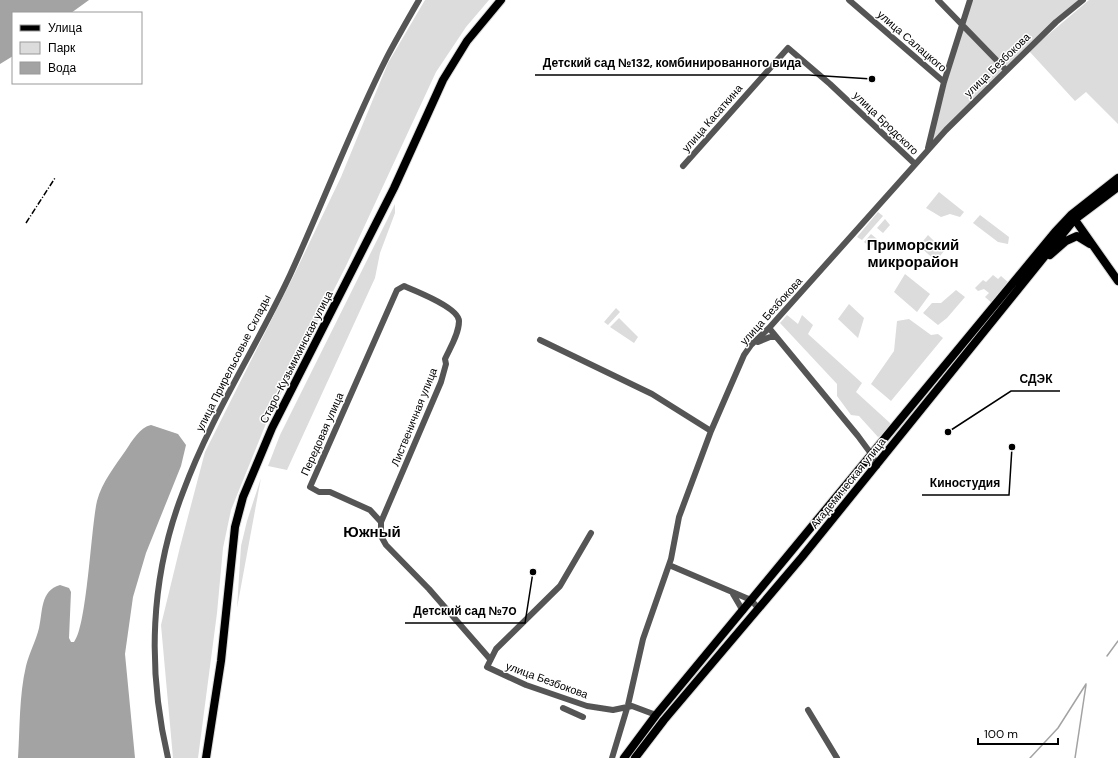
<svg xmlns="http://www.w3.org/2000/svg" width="1118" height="758" font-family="'DM Sans',sans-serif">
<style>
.green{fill:#dcdcdc}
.water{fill:#a3a3a3}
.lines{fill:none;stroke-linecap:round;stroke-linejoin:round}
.stream{stroke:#a3a3a3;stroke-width:1.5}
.major-casing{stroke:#dbdbdb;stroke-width:10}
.minor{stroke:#555;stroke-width:6}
.major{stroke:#000;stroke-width:8}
.rail{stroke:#000;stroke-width:1.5;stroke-dasharray:6 2 1 2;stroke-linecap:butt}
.labels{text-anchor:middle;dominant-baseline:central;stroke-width:3;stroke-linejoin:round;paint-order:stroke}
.street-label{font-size:11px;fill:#000;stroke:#fff}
.district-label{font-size:15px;font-weight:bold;fill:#000;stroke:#fff}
.leader{fill:none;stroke:#000;stroke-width:1.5}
.callout-dot{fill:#000;stroke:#fff;stroke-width:1.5}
.callout-label{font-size:12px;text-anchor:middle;font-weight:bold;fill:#000;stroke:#fff;stroke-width:3;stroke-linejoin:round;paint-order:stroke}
</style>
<rect width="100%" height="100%" fill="#fff"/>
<!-- green -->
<path class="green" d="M425,0H489L466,27L436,72L346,266L267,421L231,510L223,548L217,613L198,758H173L161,625L180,547L205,452L293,277L341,177L388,63Z
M969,0H1083L928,148Z
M1089,0H1118V124L1086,92L1075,101L1029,51Z
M939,192L964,212L960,217L950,214L941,217L926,208Z
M395,204V213L380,253L375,278L287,470L268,466L280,435Z
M878,212L883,216L862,240L857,237Z
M980,215L1009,237L1008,244L998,242L973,223Z
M885,219L890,225L883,233L877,228Z
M871,234L877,239L870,247L864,242Z
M928,235L944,251L936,261L919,246Z
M905,274L930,294L917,312L894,292Z
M993,275L998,279L1001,276L1009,283L993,304L985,297L989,293L984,289L978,291L975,288L983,280L986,282Z
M956,290L965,297L947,318L938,325L923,313L932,303H941Z
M849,304L864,318L858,338L838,319Z
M616,308L620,312L608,325L604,322Z
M787,315L798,324L802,315L813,325L808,334L862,383L856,392L890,423L889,431L878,437L859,416L851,415L837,396V384L780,323Z
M619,318L638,337L634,343L610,327Z
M909,319L931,335L938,334L943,338L891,401L871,384L894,351L897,321Z
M261,478L237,608L241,546L247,521Z"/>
<!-- water -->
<path class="water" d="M0,0H89L71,13H13V56L0,64Z
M151,425L178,434L186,445L181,466L146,553L133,597L125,654L135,758H18C20,728 19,696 26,666C29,653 36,641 39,628C43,611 40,591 60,585L69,588L71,592L69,638L71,642H74C87,627 91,527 97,501C102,482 115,466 126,450C132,441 140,427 151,425Z"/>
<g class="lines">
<!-- stream -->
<path class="stream" d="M1107,656L1118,641
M1030,758L1058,728L1086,684
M1075,758L1086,685"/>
<!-- major casing -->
<g class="major-casing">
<path id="major" d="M1073,217L1118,281
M1050,255L1066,241L1077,236L1090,244
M206,758L221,661L235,527L243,497L272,428L394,188L443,80L467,41L501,0
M624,758L656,715L1055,232L1071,215L1118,178
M635,758L664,720L802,557L1074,220L1118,187"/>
</g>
<!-- minor -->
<path class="minor" d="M849,0L944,82
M938,0L1006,70
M928,148L944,82L970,0
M683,166L788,48L830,84L915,164
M769,328L858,436L872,455L877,466
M540,340L652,394L711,431
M758,342L770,337H776
M381,522L441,382L446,364L445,359C450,348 459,334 459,321C459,308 416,291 404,286L397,290L310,487L319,492H330L370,510L381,522V536L386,545L429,589L490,659
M591,533L560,586L496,649L487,667L526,685L587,706L613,710L632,706L656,715
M669,565L751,600L759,609
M733,594L743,611
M563,708L583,717
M808,710L837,758
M168,758C147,669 150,577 183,492C211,416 256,348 290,275C323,203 351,128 387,57C397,38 408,19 419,0
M612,758L628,705L643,639L671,559L679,517L711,431L744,355L751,345L769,328L946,130L1056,22L1083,0"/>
<!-- major -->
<use href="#major" class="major"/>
<!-- rail -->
<path class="rail" d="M26,223L55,178"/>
</g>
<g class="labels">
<!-- street labels -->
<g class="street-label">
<text transform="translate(912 41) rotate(41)">улица Салацкого</text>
<text transform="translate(997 65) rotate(-44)">улица Безбокова</text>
<text transform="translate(712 118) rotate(-49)">улица Касаткина</text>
<text transform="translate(886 123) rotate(44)">улица Бродского</text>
<text transform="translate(771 311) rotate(-48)">улица Безбокова</text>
<text transform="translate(296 357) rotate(-63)">Старо-Кузьмихинская улица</text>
<text transform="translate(233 363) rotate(-63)">улица Прирельсовые Склады</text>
<text transform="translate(414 417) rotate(-68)">Лиственичная улица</text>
<text transform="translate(322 434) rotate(-66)">Передовая улица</text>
<text transform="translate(848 483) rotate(-51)">Академическая улица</text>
<text transform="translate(547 680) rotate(20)">улица Безбокова</text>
</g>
<!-- district labels -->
<g class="district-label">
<text x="913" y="245">Приморский<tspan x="913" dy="17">микрорайон</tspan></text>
<text x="372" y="532">Южный</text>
</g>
</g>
<!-- callouts -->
<path class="leader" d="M872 79L809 75H535M948 432L1011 391H1060M1012 447L1009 495H922M533 572L525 623H405"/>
<g class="callout-dot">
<circle cx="872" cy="79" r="4"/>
<circle cx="948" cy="432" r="4"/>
<circle cx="1012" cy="447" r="4"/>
<circle cx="533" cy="572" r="4"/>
</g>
<g class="callout-label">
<text x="672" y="67">Детский сад №132, комбинированного вида</text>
<text x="1036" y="383">СДЭК</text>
<text x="965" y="487">Киностудия</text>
<text x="465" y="615">Детский сад №70</text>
</g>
<!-- legend -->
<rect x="12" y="12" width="130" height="72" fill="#ffffff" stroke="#999999"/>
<rect x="20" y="25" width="20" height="6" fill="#000000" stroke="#999999"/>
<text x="48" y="32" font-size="12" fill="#000000">Улица</text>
<rect x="20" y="42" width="20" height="12" fill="#dcdcdc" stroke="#999999"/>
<text x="48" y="52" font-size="12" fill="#000000">Парк</text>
<rect x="20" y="62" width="20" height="12" fill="#a3a3a3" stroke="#999999"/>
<text x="48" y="72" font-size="12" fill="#000000">Вода</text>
<!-- scale -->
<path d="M978 738v6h80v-6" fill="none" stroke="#000000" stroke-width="2"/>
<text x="984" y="738" font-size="12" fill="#000000" stroke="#ffffff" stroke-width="3" paint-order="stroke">100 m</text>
</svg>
